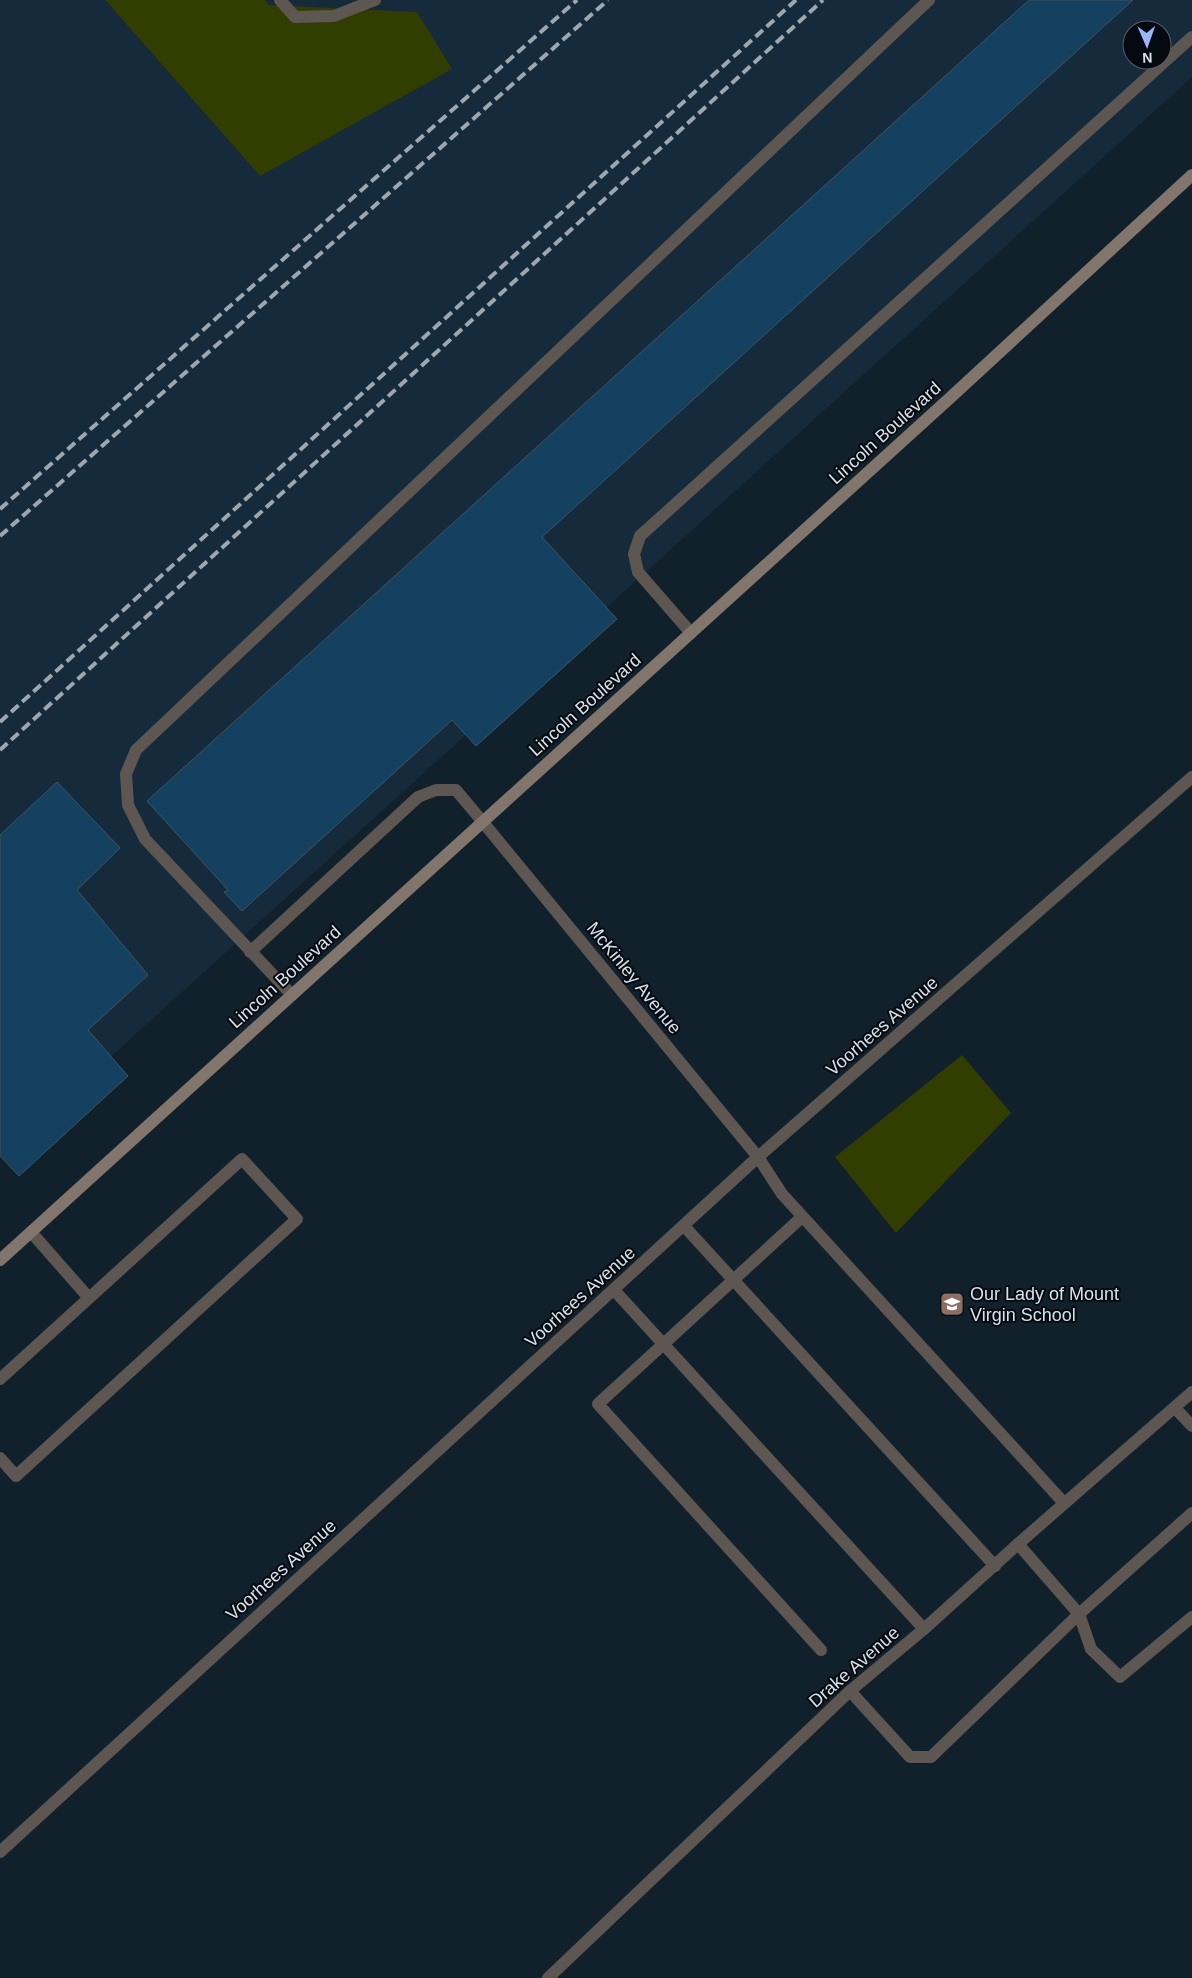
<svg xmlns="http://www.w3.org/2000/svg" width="1192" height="1978" font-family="Arial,sans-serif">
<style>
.built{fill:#152b3b;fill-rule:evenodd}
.green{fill:#323d00}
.building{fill:#13415f;stroke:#425360}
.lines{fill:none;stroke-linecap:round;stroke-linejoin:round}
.service{stroke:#5e5650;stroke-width:12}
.minor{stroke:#5e5650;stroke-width:12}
.secondary{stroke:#82756c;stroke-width:12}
.rail{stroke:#9ca7b0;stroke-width:4;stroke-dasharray:10 5;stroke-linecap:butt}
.labels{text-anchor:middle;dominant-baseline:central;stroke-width:4;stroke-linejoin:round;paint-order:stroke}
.street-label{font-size:18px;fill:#d8e2ea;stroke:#040a0f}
.poi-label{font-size:18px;fill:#d8e2ea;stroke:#040a0f;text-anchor:start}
</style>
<rect width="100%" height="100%" fill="#11212c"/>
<!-- built -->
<path class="built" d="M0,0H105L260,176L269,5L265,0H1192V77L0,1157ZM1132,30H1162V60H1132Z"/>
<!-- green -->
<path class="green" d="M105,0H265L269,5L417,12L452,69L260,176Z
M962,1055L1011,1113L896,1233L835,1157Z"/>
<!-- building -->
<path class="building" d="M1029,0H1133L542,537L617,619L476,746L452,720L242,911L224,892L228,890L147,801Z
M57,782L120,848L77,890L148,975L88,1030L128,1076L19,1176L0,1156V835Z"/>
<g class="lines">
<!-- service -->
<path class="service" d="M280,0L295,17L334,16L375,0
M691,633L638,572L634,554L640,536L1192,37
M250,952L418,797L436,790H456L482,821
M292,995L145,839L128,805L126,774L136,750L929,0
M758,1157L782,1194L1064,1503
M802,1217L598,1404L821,1650
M684,1226L995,1566
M31,1232L89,1298
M614,1290L924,1629
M0,1379L242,1159L297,1219L16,1476L0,1458
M1175,1408L1192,1426
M1018,1544L1079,1614L1091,1649L1120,1677L1192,1617
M850,1691L910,1757H931L1079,1614L1192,1513"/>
<!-- minor -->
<path class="minor" d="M482,821L758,1157
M0,1852L758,1157L1192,777
M548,1978L850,1691L924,1629L1018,1544L1192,1392"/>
<!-- secondary -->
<path class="secondary" d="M0,1260L951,397L1192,175"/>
<!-- rail -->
<path class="rail" d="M0,509L577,0
M0,536L608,0
M0,722L796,0
M0,750L823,0"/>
</g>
<!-- icons -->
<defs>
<g id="school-square" transform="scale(1.25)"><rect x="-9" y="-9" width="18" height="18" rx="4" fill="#8d6e63" stroke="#040a0f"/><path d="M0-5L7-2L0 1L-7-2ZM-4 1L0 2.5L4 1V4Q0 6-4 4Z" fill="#fff"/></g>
</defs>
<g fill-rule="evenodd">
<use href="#school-square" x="952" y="1304"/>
</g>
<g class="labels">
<!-- street labels -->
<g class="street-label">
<text transform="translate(885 433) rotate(-42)">Lincoln Boulevard</text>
<text transform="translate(585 705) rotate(-42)">Lincoln Boulevard</text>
<text transform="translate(285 977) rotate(-42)">Lincoln Boulevard</text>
<text transform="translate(634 978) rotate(51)">McKinley Avenue</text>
<text transform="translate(882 1026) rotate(-41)">Voorhees Avenue</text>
<text transform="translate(580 1297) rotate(-42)">Voorhees Avenue</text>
<text transform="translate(281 1570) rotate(-42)">Voorhees Avenue</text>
<text transform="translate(854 1667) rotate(-41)">Drake Avenue</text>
</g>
<!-- poi labels -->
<g class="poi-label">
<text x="970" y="1294">Our Lady of Mount<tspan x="970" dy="21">Virgin School</tspan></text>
</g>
</g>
<!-- north arrow -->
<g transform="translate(1147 45) rotate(178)"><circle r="24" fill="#040a0f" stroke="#596067"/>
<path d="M0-4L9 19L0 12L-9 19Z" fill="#9bb5fd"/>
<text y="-8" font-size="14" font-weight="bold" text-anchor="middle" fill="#d8e2ea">N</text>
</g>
</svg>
